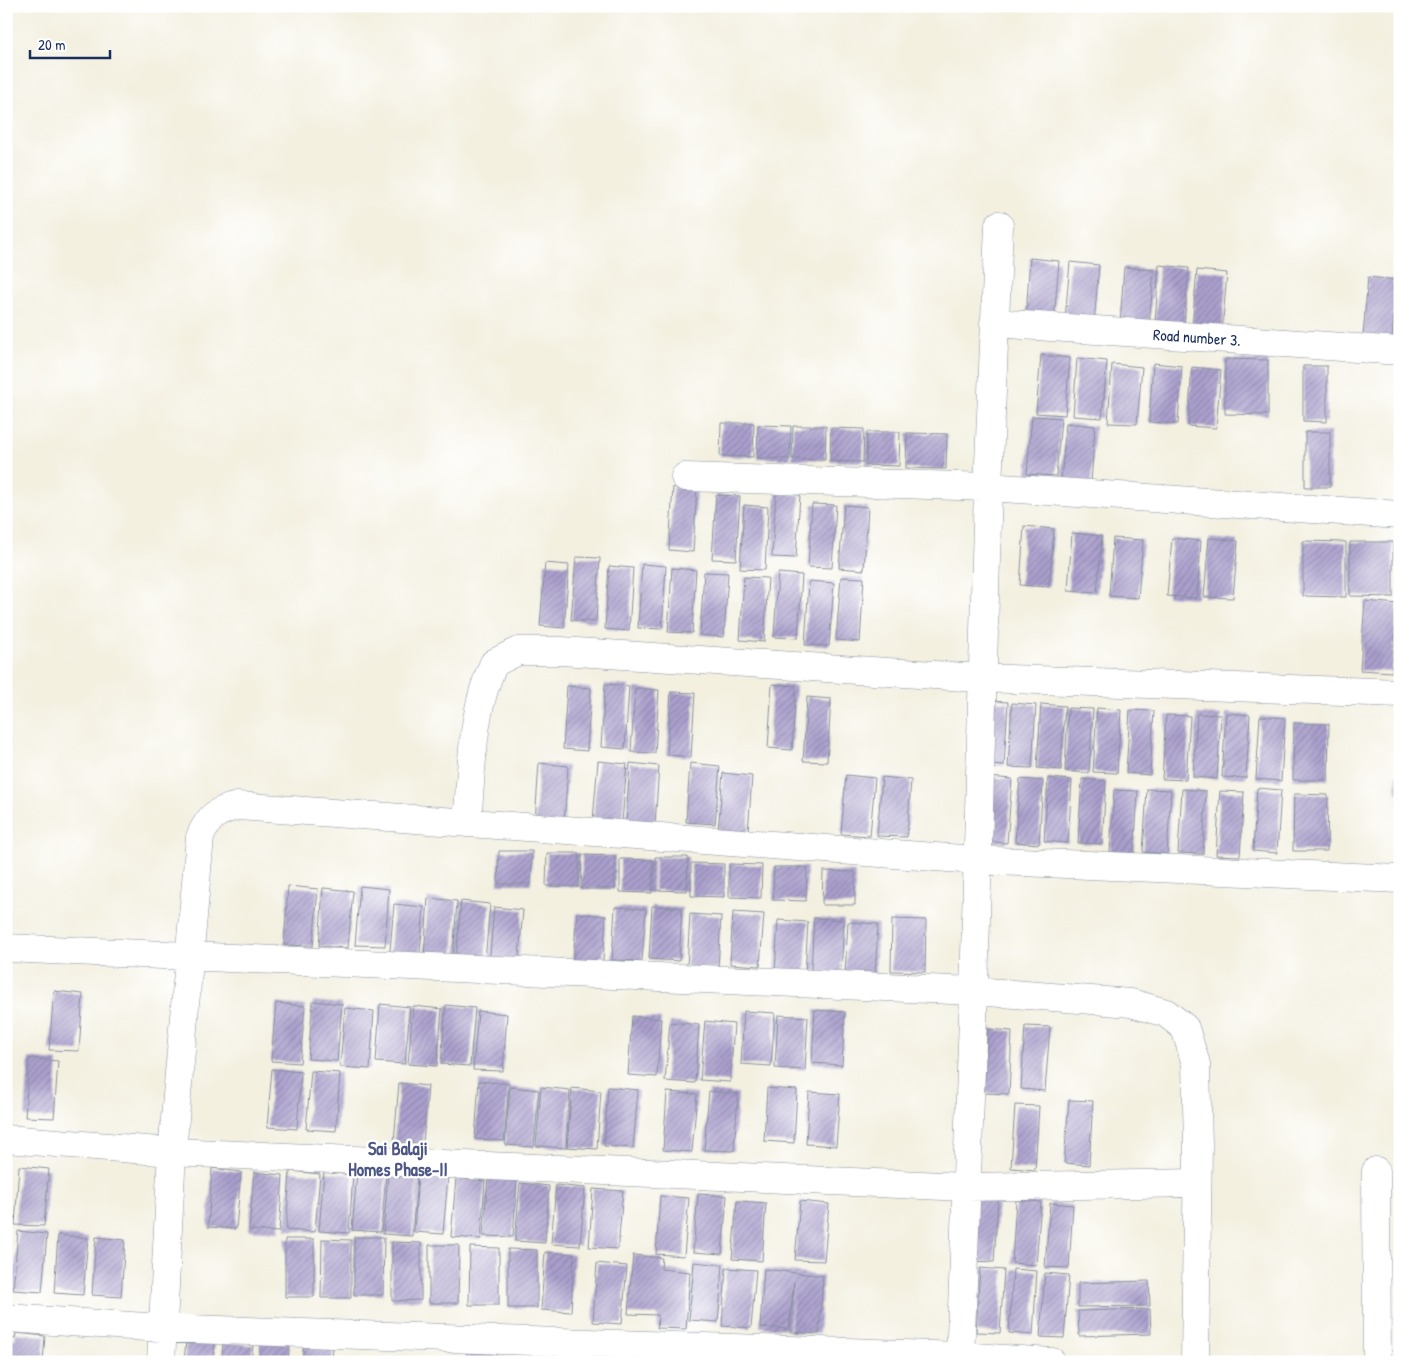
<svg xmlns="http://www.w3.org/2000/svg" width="1406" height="1368" font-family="'Patrick Hand',sans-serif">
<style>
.building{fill:url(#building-hatch)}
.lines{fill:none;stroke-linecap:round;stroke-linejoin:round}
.minor-casing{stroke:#87909f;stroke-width:29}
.minor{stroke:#fff;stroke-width:28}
.labels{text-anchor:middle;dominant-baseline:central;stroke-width:4.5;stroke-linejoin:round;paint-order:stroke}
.street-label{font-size:16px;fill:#1b2f5e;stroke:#fff}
.neighbourhood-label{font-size:18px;font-weight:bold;fill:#4d5785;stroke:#fff}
</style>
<defs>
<pattern id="building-hatch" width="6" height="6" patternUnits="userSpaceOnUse" patternTransform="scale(1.25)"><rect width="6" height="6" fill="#aba0cd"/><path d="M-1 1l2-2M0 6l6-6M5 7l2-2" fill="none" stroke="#8a83aa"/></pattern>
</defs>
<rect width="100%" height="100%" fill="#fff"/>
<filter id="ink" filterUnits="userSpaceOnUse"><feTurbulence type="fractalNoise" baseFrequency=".02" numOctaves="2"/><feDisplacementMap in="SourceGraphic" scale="10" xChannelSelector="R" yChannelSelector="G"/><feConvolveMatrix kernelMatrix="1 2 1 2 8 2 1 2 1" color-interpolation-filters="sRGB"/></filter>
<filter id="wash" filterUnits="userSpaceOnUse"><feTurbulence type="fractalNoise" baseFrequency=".0096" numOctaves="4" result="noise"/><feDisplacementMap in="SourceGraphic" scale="20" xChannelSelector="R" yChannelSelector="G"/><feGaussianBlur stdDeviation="1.12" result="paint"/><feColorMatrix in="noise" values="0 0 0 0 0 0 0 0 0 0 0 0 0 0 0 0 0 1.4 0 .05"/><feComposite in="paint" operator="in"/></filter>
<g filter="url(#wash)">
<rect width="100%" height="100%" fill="#f3f0e0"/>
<g id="blocks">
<!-- building -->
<path class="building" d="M1030,258L1059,261L1054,319L1026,316Z
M1070,262L1099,265L1094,323L1065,320Z
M1159,265L1189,268L1184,325L1155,324Z
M1124,267L1154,270L1149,327L1120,325Z
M1197,270L1227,273L1222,331L1192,328Z
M1368,277L1397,280L1392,338L1363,336Z
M1041,355L1070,358L1065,415L1036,413Z
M1077,358L1107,361L1102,418L1073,416Z
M1225,359L1268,360V415L1225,414Z
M1153,363L1182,366L1178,424L1149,422Z
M1112,364L1142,367L1137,424L1108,423Z
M1303,366H1327V422L1303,421Z
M1192,367L1221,370L1216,428L1188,426Z
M1032,416L1061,418L1056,476L1027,474Z
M721,423H754L753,457L720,456Z
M1066,423L1095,426L1091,483L1061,481Z
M758,425L791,426L790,459L757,458Z
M793,426H826L825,460L792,459Z
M831,428L864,429L863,462L830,461Z
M867,432H900L899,466L866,465Z
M1305,432H1330V487H1305Z
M907,433L947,434L946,469L906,468Z
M673,487L697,488L693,552L669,550Z
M776,493L800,495L796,558L772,557Z
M716,495L740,496L736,560L712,559Z
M812,504L836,505L832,568L808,567Z
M744,505L768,507L765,570L740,569Z
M844,505L868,507L864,570L839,568Z
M1024,526L1054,529L1049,587L1020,585Z
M1072,533L1102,536L1097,593L1068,591Z
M1113,538L1143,540L1138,598L1109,596Z
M1172,538L1201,541L1197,598L1167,596Z
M1209,538L1238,541L1233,598L1204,597Z
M1303,541L1346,542V597L1303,596Z
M1350,542H1393V597L1350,596Z
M576,557L600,558L596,622L571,620Z
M545,563L569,565L564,628L540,626Z
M642,564L666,566L662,629L638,628Z
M609,566L633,568L629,631L605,629Z
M672,568L696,570L692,633L668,632Z
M704,572L728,573L724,637L700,635Z
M778,573L802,575L798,638L774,637Z
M744,577L768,578L764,642L740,640Z
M841,577L864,578L860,642L836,640Z
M809,581L834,583L829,646L805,645Z
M1365,601L1398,604L1392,672L1360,670Z
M605,684L629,686L625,749L601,747Z
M772,684L796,686L792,750L768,748Z
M567,686L591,688L587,751L563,749Z
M635,688L659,690L655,753L631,752Z
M671,692L695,693L691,757L667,755Z
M807,697L831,699L827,762L803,761Z
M984,701L1008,702L1004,766L980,764Z
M1012,703L1036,705L1032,768L1008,767Z
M1041,704L1065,706L1061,770L1037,768Z
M1068,708L1093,709L1089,773L1065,771Z
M1097,708L1121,710L1117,773L1093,772Z
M1130,710L1154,711L1150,775L1126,773Z
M1226,713L1250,715L1246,778L1222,777Z
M1197,714L1221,715L1217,779L1193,777Z
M1166,715L1190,716L1186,780L1162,779Z
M1260,716L1285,718L1281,781L1256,779Z
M1294,723L1329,724L1328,780H1293Z
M1398,757H1400V793L1396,792Z
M598,761L627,764L622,822L593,820Z
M539,763L568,766L564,824L535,822Z
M630,763L659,766L655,824L626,822Z
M690,763L720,766L715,824L686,822Z
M723,773L752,776L748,834L718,832Z
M846,775L875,778L870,836L841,834Z
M882,777L911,780L907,837L877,836Z
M988,777L1012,779L1007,843L983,841Z
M1048,778L1072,780L1068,843L1044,841Z
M1020,779L1043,781L1039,844L1015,842Z
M1082,779L1106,781L1102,844L1078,843Z
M1257,788L1281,790L1277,853L1253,851Z
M1147,789L1171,790L1167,854L1143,852Z
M1182,789L1206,791L1203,854L1178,853Z
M1114,790L1138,791L1134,854L1110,853Z
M1220,791L1244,792L1240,856L1216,855Z
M1294,794L1328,795L1327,851H1293Z
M499,851H532L531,884H498Z
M547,853H579V887L546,886Z
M582,855L615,856V889H581Z
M655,857H688L687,891L654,890Z
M620,859L653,860L652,893L620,892Z
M691,863L724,864V897L691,896Z
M729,864L762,865L761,898L729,897Z
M774,867H807L806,901L773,900Z
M823,871L855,872V905H822Z
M288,886L318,889L313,946L284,945Z
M360,886L389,889L385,946L355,945Z
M323,888L353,891L348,948L319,946Z
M428,898L457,901L453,958L424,957Z
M461,901L490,904L485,961L456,960Z
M394,904L424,907L419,964L389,962Z
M652,906L682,908L679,961L649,959Z
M494,907L523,910L518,968L489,966Z
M615,907L646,909L642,961L612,960Z
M733,912L764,914L760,966L730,964Z
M577,913L606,916L602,974L572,972Z
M690,914L721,916L718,969L687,967Z
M814,918L844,920L841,973L811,971Z
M892,919L926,920L925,972L891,971Z
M778,920L808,922L805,975L775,973Z
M848,922L878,924L875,976L845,974Z
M54,991L83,994L79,1051L49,1050Z
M313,1001L342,1004L337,1061L308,1059Z
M276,1003L305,1006L300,1063L271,1061Z
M380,1004L410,1007L405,1064L376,1062Z
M446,1005L475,1008L470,1066L441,1064Z
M413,1006L442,1009L437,1066L408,1064Z
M345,1008L374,1011L370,1069L340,1067Z
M815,1010L845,1012L842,1065L812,1063Z
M478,1011L507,1014L503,1071L473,1070Z
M744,1011L775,1013L771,1066L741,1064Z
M778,1015L808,1017L805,1070L775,1068Z
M632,1016L661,1019L657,1077L628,1075Z
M705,1021L734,1024L730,1082L700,1080Z
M670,1022L699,1025L695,1083L665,1081Z
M1025,1026L1050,1027L1045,1091L1021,1089Z
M988,1029L1012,1031L1009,1094L984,1093Z
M29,1058L58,1061L54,1118L25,1117Z
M272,1069L301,1072L297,1129L267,1127Z
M311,1071L340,1073L336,1131L306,1129Z
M479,1081L509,1084L504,1141L475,1139Z
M399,1083L428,1086L423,1143L394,1142Z
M510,1087L539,1090L534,1147L505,1145Z
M541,1087L570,1090L566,1148L536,1146Z
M608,1087L638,1090L633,1148L604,1146Z
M572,1088L601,1091L597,1149L567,1147Z
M767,1088L797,1090L794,1143L764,1141Z
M709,1091L738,1094L734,1151L704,1150Z
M667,1092L697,1094L692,1152L663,1150Z
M809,1092L840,1094L836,1146L806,1144Z
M1069,1100L1093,1101L1089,1165L1064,1163Z
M1015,1105L1039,1106L1035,1170L1011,1168Z
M19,1166L49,1169L44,1226L15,1225Z
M212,1168L241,1172L236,1229L208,1227Z
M290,1171L320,1174L315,1232L286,1230Z
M254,1172L283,1175L279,1232L249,1230Z
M324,1172L353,1175L349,1233L319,1231Z
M357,1172L386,1175L381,1232L352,1230Z
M418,1174L448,1177L443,1234L414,1232Z
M388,1175L417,1178L412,1236L383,1234Z
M488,1177L517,1180L513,1237L483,1236Z
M456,1178L485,1181L481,1239L451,1237Z
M520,1183L549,1186L545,1243L515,1241Z
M556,1185L585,1188L580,1246L551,1244Z
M593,1189L623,1191L618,1249L589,1247Z
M698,1194L727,1196L722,1254L693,1252Z
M660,1196L689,1198L684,1256L656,1254Z
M974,1197L998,1199L994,1262L970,1261Z
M1016,1200L1041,1202L1036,1265L1012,1263Z
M737,1201L766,1203L762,1261L732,1259Z
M800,1201L829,1204L824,1261L795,1260Z
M1050,1203L1073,1205L1069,1268L1045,1267Z
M18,1231L47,1234L42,1292L13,1290Z
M58,1235L88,1238L83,1295L54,1293Z
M96,1237L125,1240L121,1297L92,1295Z
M354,1237H384L383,1295H354Z
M285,1239H314V1297H285Z
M322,1239L351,1240V1298H321Z
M392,1242L421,1243V1300L392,1301Z
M429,1245H459L458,1303H429Z
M470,1247L499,1248V1305H469Z
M508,1249L537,1250V1308H508Z
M545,1252L574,1254L571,1312L541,1310Z
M633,1255L662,1258L661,1269L690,1272L686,1329L657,1328L658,1315L628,1314Z
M694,1262L723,1265L718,1322L689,1320Z
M597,1263L627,1266L622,1324L593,1322Z
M726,1268L756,1270L751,1328L722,1326Z
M980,1268L1004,1270L1000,1333L976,1332Z
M764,1269L823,1276L819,1334L790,1332L794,1282L789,1329L760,1327Z
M1013,1269L1037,1271L1033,1335L1009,1333Z
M1045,1273L1069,1275L1064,1338L1040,1337Z
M1149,1281L1150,1306L1078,1307V1283Z
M1150,1309L1151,1334L1079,1336L1078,1311Z
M16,1333L45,1336L43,1362H6V1338L15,1339Z
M261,1337L290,1340L288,1362H259Z
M186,1340L215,1343L213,1362H184Z
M223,1342L253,1345L251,1362H222Z
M304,1343L333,1346L332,1362H302Z
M467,1350L496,1352V1362H466Z
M500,1357L529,1360V1362H500Z
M586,1358L609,1360V1362H586Z
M548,1359L564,1360V1362H548Z"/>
</g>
</g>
<g filter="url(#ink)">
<use href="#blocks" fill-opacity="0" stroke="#87909f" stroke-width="1"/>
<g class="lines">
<!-- minor casing -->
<g class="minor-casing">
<path id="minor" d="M994,323L1400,351
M685,477L988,487L1400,515
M467,823C472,769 471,712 494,663L518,651H561L981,678L1400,693
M6,948L974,991L1131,1003L1166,1013L1185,1028L1196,1064L1198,1145L1195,1362
M6,1139L172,1152L966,1187L1197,1183
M1376,1171L1377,1362
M6,1318L162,1328L960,1356L1052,1362
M161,1362L172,1152L200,837C209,816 216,811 238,806L976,860L1400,879
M960,1362L974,991L988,487L999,225"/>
</g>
<!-- minor -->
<use href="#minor" class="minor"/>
</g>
</g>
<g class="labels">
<!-- street labels -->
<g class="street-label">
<text transform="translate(1197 337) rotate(4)">Road number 3.</text>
</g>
<!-- neighbourhood labels -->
<g class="neighbourhood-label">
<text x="398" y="1148">Sai Balaji<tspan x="398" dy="21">Homes Phase-II</tspan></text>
</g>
</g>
<!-- margin -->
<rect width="1406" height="1368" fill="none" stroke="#fff" stroke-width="25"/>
<!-- scale -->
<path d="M30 50v8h80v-8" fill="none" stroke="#1b2f5e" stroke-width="2.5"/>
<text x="38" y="50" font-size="15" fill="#1b2f5e" stroke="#ffffff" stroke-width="4" paint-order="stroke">20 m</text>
</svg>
